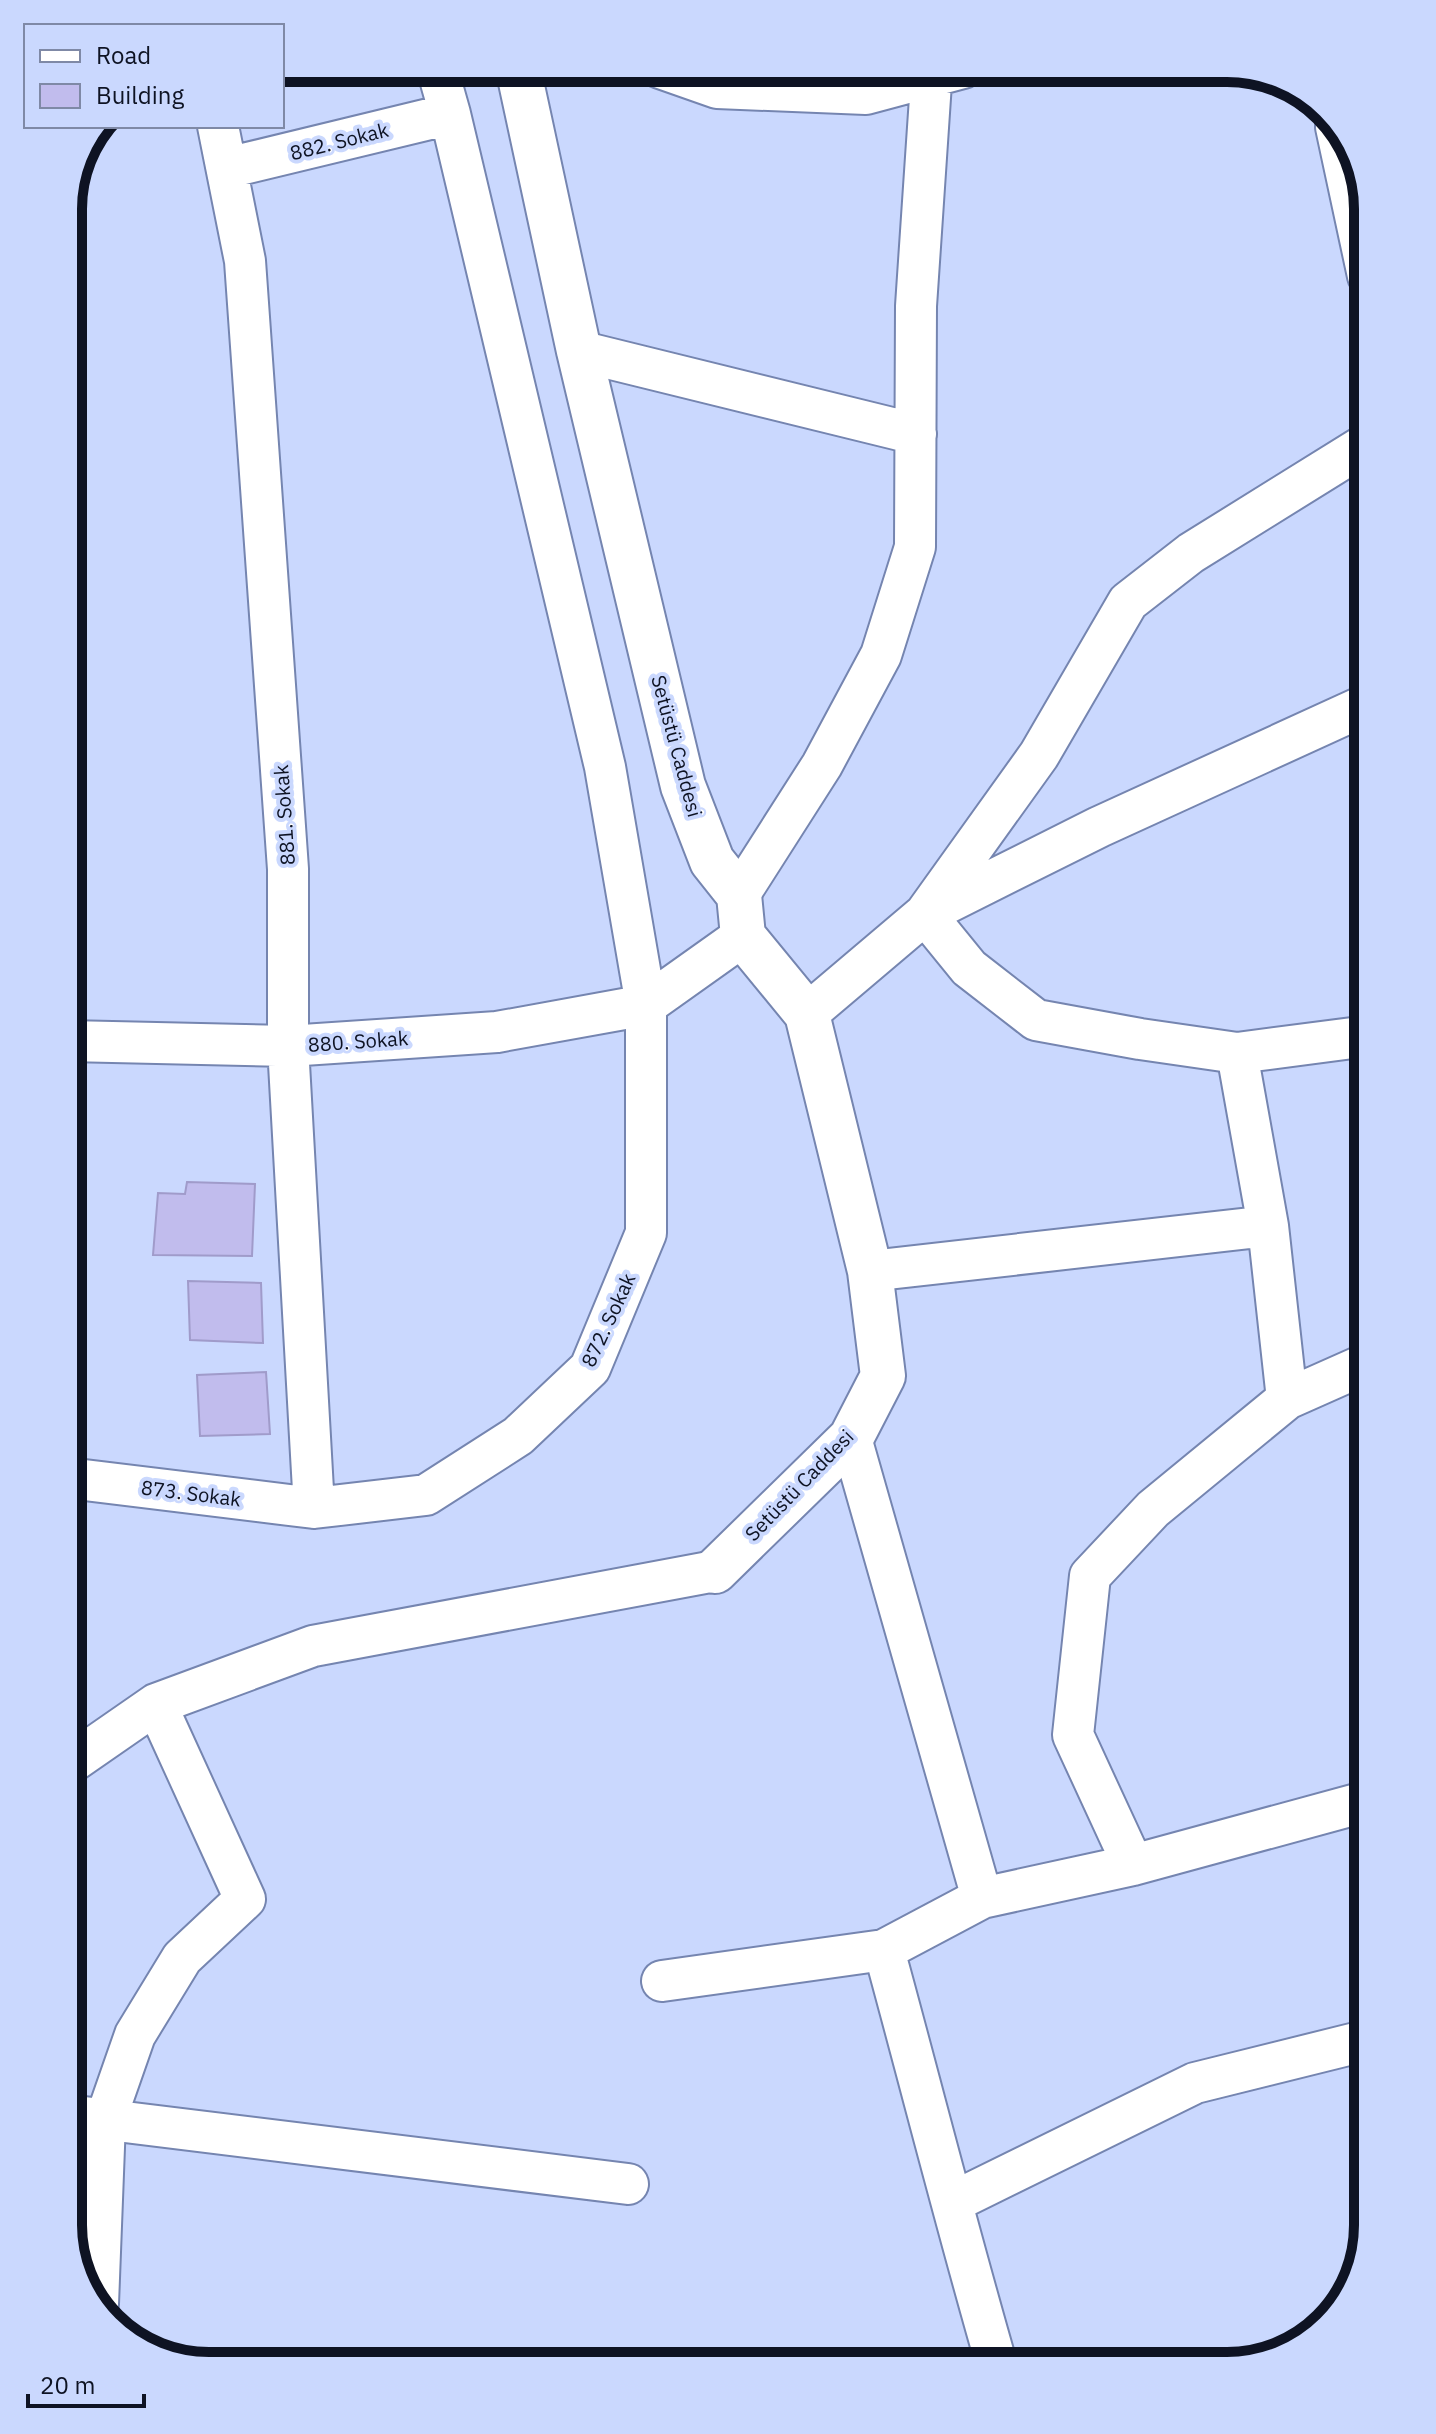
<svg xmlns="http://www.w3.org/2000/svg" width="1436" height="2434" font-family="'IBM Plex Sans',sans-serif">
<style>
.building{fill:#c1bced;stroke:#a09bca;stroke-width:2}
.lines{fill:none;stroke-linecap:round;stroke-linejoin:round}
.minor-casing{stroke:#7585b0;stroke-width:44}
.tertiary-casing{stroke:#7585b0;stroke-width:48}
.minor{stroke:#fff;stroke-width:40}
.tertiary{stroke:#fff;stroke-width:44}
.labels{text-anchor:middle;dominant-baseline:central;stroke-width:8;stroke-linejoin:round;paint-order:stroke}
.street-label{font-size:20px;fill:#0e1323;stroke:#cad8fe}
.rim{fill:none;stroke:#0e1323;stroke-width:10}
</style>
<rect width="100%" height="100%" fill="#cad8fe"/>
<!-- building -->
<path class="building" d="M68,1091H81L82,1160L68,1161Z
M187,1182L255,1184L252,1256L153,1255L158,1193L185,1194Z
M188,1281L261,1283L263,1343L190,1340Z
M266,1372L270,1434L200,1436L197,1375Z"/>
<g class="lines">
<!-- minor casing -->
<g class="minor-casing">
<path id="minor" d="M660,68L717,88L866,94L963,68
M218,126L245,261L288,869V1046L314,1508
M1336,127L1368,276
M227,168L450,114
M579,351L916,434
M739,895L822,765L881,655L915,547L916,306L932,68
M807,1014L925,914L1039,755L1128,602L1191,553L1368,443
M1368,1036L1237,1053L1140,1039L1036,1020L969,968L925,914L1099,827L1368,704
M68,1041L288,1046L497,1032L646,1005L743,936
M1237,1053L1268,1226L1287,1399
M870,1271L1268,1226
M851,1438L982,1898
M68,1478L314,1508L426,1495L518,1436L590,1368L646,1233V1005L605,767L450,114L437,68
M68,1765L156,1704L313,1646L715,1571
M1133,1865L1073,1735L1090,1576L1153,1509L1287,1399L1368,1363
M884,1950C922,2089 957,2228 997,2366
M662,1981L884,1950L982,1898L1133,1865L1368,1801
M68,2115L628,2184
M953,2202L1195,2083L1368,2040
M98,2304L105,2121L135,2035L182,1958L245,1899L156,1704"/>
</g>
<!-- tertiary casing -->
<g class="tertiary-casing">
<path id="tertiary" d="M518,68L579,351L683,786L712,861L739,895L743,936L807,1014L870,1271L883,1376L851,1438L715,1571"/>
</g>
<!-- minor -->
<use href="#minor" class="minor"/>
<!-- tertiary -->
<use href="#tertiary" class="tertiary"/>
</g>
<g class="labels">
<!-- street labels -->
<g class="street-label">
<text transform="translate(339 141) rotate(-14)">882. Sokak</text>
<text transform="translate(677 746) rotate(75)">Setüstü Caddesi</text>
<text transform="translate(284 815) rotate(-94)">881. Sokak</text>
<text transform="translate(358 1041) rotate(-4)">880. Sokak</text>
<text transform="translate(608 1320) rotate(-65)">872. Sokak</text>
<text transform="translate(799 1485) rotate(-46)">Setüstü Caddesi</text>
<text transform="translate(191 1493) rotate(7)">873. Sokak</text>
</g>
</g>
<!-- crop -->
<path d="M0 0H1436V2434H0ZM209 82H1227A127 127 0 0 1 1354 209V2225A127 127 0 0 1 1227 2352H209A127 127 0 0 1 82 2225V209A127 127 0 0 1 209 82Z" fill="#cad8fe" fill-rule="evenodd"/>
<path class="rim" d="M209 82H1227A127 127 0 0 1 1354 209V2225A127 127 0 0 1 1227 2352H209A127 127 0 0 1 82 2225V209A127 127 0 0 1 209 82Z"/>
<!-- legend -->
<rect x="24" y="24" width="260" height="104" fill="#cad8fe" stroke="#7f89a6" stroke-width="2"/>
<rect x="40" y="50" width="40" height="12" fill="#ffffff" stroke="#7f89a6" stroke-width="2"/>
<text x="96" y="64" font-size="24" fill="#0e1323">Road</text>
<rect x="40" y="84" width="40" height="24" fill="#c1bced" stroke="#7f89a6" stroke-width="2"/>
<text x="96" y="104" font-size="24" fill="#0e1323">Building</text>
<!-- scale -->
<path d="M28 2394v12h116v-12" fill="none" stroke="#0e1323" stroke-width="4"/>
<text x="40" y="2394" font-size="24" fill="#0e1323" stroke="#cad8fe" stroke-width="6" paint-order="stroke">20 m</text>
</svg>
